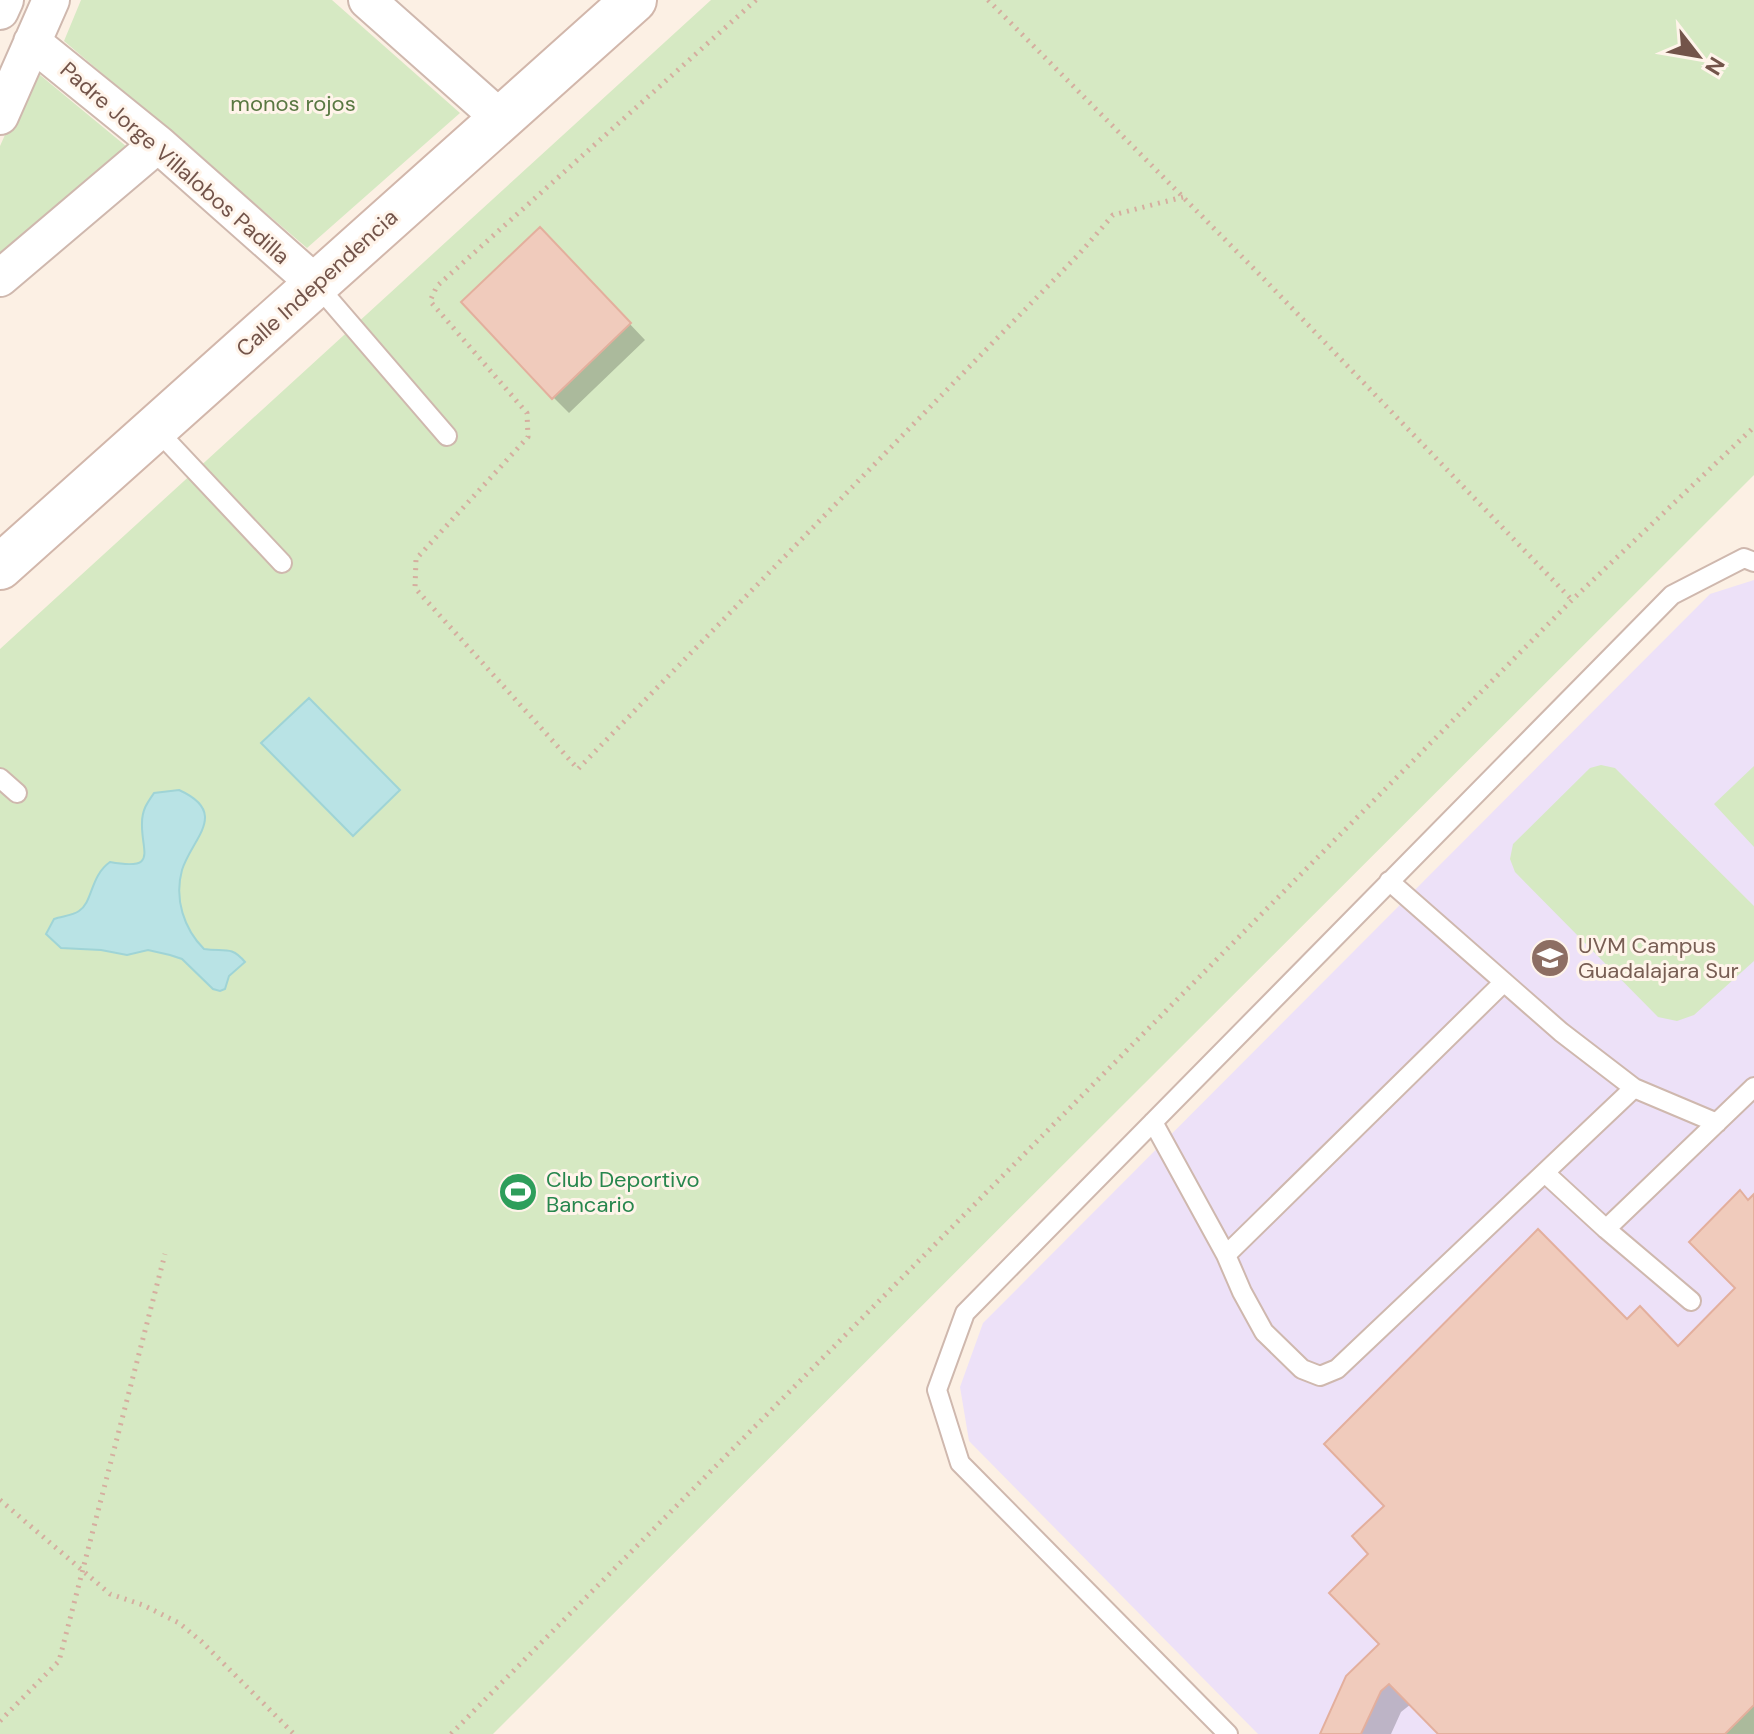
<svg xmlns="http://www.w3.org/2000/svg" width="1754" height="1734" font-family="'DM Sans',sans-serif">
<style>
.education{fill:#ede1f8}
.green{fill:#d6e9c3}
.water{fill:#b9e3e5;stroke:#9fd4d6;stroke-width:2}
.shadow{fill:#0003}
.building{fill:#f0cbbc;stroke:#e3af9d;stroke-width:2}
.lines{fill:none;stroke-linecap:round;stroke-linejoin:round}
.lane-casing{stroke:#cfb8ae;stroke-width:22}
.street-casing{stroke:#cfb8ae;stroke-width:40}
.secondary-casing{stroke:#d2b7ab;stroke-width:48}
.path{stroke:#d5ae9f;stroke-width:5;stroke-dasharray:2 6;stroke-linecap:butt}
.lane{stroke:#fff;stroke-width:18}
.street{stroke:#fff;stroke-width:36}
.secondary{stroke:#fff;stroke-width:44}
.labels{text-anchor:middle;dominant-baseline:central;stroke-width:6;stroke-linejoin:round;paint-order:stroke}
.park-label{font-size:22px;fill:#597842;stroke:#fff4ea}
.street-label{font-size:22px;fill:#73544a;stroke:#fff4ea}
.education-label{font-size:22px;fill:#785e54;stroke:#fff4ea;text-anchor:start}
.leisure-label{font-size:22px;fill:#27864d;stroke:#fff4ea;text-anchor:start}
</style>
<rect width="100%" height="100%" fill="#fcf0e4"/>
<!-- education -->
<path class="education" d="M1754,580V1734H1258L969,1441L960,1387L983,1323L1710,594Z"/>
<!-- green -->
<path class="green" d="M81,0H332L460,113L307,248L64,41Z
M711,0H1754V475L493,1734H0V649Z
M34,70L127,147L0,261V146Z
M1601,765L1615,768L1754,906V961L1694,1015L1677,1021L1658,1017L1515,872L1510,859L1513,844L1590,768Z
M1754,766V847L1714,804Z
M1754,1705V1734H1725Z"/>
<!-- water -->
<path class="water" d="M309,698L400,790L353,836L261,743Z
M179,790C230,813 192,838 182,870C174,899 184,929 204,949C224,952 231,945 245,962L229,976L225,989L220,991L213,989L182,959L170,955L148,950L127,955L101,950L61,948L46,934L54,919C62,916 72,916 79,911C93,902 90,876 110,862C159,871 141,852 142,823C142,810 147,803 154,793Z"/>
<!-- shadow -->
<path class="shadow" d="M555,245L645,340L569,413L553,397Z
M1754,1197V1734H1440L1411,1704L1401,1712L1391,1734H1322L1382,1644L1370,1554L1627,1321L1679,1349L1738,1288L1749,1202Z"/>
<!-- building -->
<path class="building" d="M540,227L631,323L552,399L461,302Z
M1740,1190L1748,1200L1754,1194V1705L1725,1734H1438L1389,1684L1381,1691L1361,1734H1320L1346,1676L1379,1644L1329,1593L1368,1554L1352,1536L1384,1506L1324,1444L1538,1229L1627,1319L1640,1306L1678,1346L1735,1288L1689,1242Z"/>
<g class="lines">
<!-- lane casing -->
<g class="lane-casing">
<path id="lane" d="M316,284L447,436
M155,428L282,563
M0,778L17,793
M1389,881L1561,1032L1634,1088L1717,1123
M1153,1122L1226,1255L1242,1292L1264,1332L1302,1369L1320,1376L1337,1369L1634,1088
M1545,1173L1606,1229
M1226,1255L1504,982
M1691,1301L1606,1229L1754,1087
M1228,1734L960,1463L937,1390L965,1313L1672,595L1744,558L1754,562"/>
</g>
<!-- street casing -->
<g class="street-casing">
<path id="street" d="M367,0L501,119
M0,11L5,0
M32,42L158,144L316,284
M0,116L51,0
M0,278L158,144"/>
</g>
<!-- secondary casing -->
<g class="secondary-casing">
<path id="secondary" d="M0,567L634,0"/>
</g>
<!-- path -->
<path class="path" d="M756,0L437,286L430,301L527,413L528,437L416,559L415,588L578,769L1080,253L1113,215L1183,197
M988,0L1265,280L1572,600
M0,1500L110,1594L143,1605L179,1623L202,1642L294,1734
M0,1721L59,1661L165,1254
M451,1734L1572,600L1754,427"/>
<!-- lane -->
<use href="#lane" class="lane"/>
<!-- street -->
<use href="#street" class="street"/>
<!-- secondary -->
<use href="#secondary" class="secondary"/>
</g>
<!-- icons -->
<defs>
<g id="university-disc" transform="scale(2)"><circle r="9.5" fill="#8d6e63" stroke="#fff4ea"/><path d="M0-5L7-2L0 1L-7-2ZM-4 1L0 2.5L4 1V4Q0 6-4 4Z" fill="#fff"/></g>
<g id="stadium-disc" transform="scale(2)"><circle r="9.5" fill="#2e9e5b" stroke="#fff4ea"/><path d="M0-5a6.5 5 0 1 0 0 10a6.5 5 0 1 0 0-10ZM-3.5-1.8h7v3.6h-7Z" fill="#fff"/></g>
</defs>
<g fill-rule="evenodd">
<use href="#university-disc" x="1550" y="958"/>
<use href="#stadium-disc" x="518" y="1192"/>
</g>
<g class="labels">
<!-- park labels -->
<g class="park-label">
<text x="293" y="103">monos rojos</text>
</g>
<!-- street labels -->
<g class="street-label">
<text transform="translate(175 163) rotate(41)">Padre Jorge Villalobos Padilla</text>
<text transform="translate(317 283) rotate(-42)">Calle Independencia</text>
</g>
<!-- education labels -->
<g class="education-label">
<text x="1578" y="945">UVM Campus<tspan x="1578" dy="25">Guadalajara Sur</tspan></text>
</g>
<!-- leisure labels -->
<g class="leisure-label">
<text x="546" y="1179">Club Deportivo<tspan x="546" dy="25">Bancario</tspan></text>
</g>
</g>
<!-- north arrow -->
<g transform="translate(1698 56) rotate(121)" stroke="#fff4ea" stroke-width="6" paint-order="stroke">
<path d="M0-6L14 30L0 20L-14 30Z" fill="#73544a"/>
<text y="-12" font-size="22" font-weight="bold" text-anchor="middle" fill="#73544a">N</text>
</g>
</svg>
